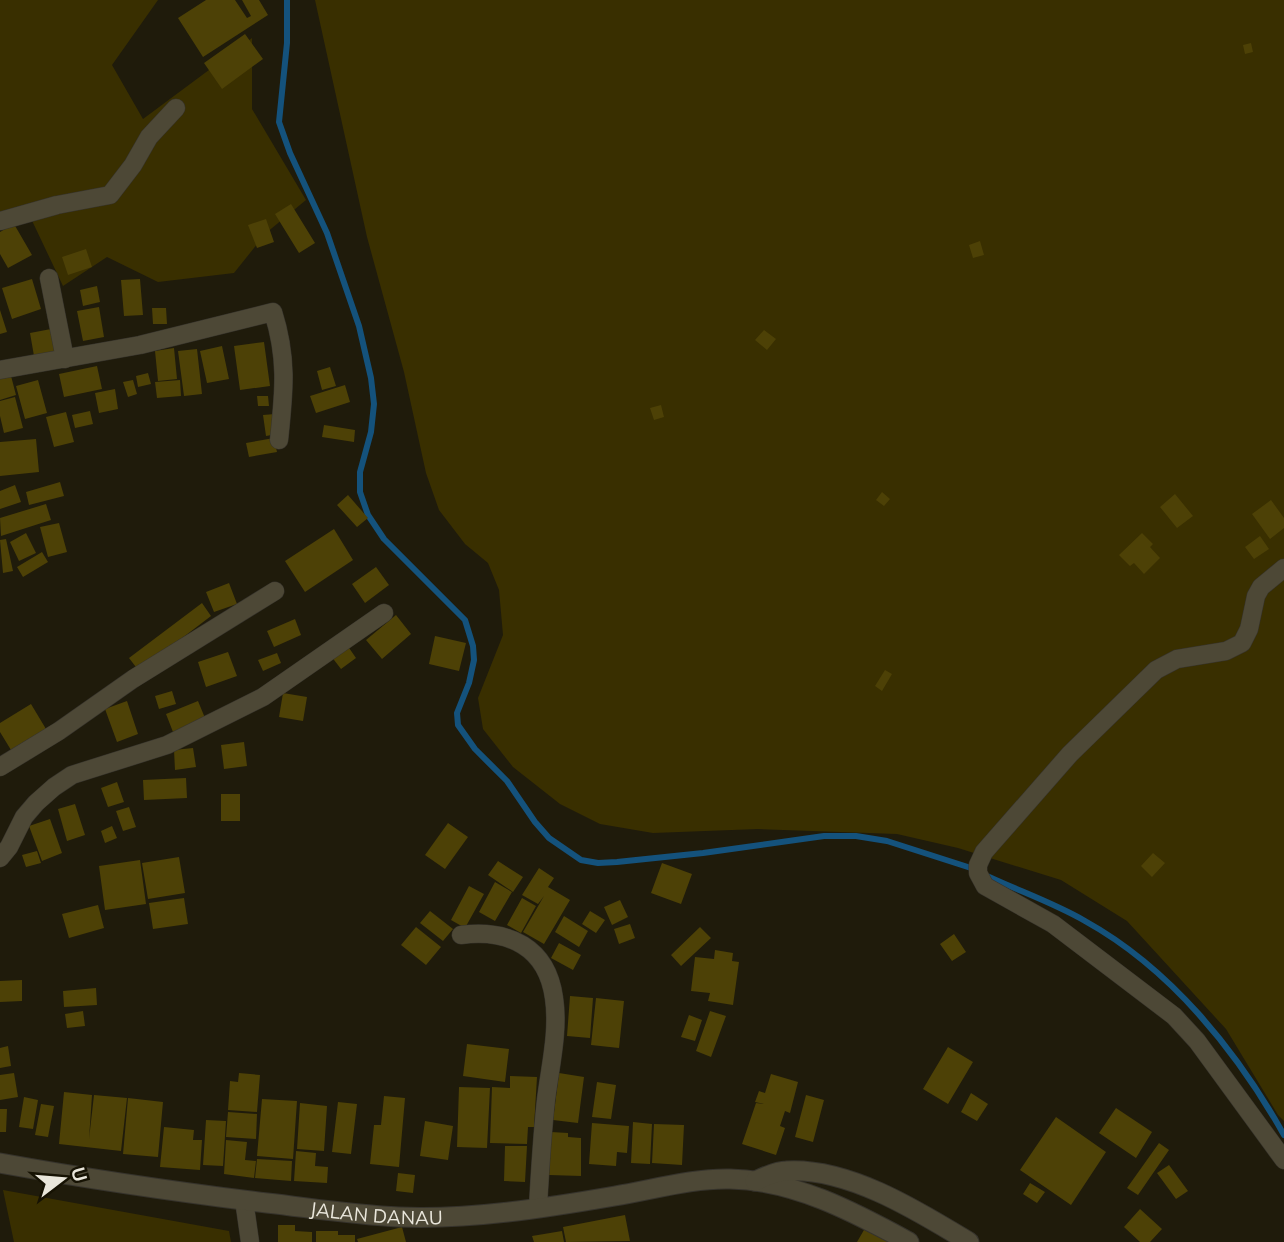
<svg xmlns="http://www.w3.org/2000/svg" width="1284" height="1242" font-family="Mulish,sans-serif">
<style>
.green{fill:#392f00}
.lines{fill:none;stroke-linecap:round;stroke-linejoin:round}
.stream{stroke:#14527c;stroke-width:6}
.building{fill:#4d4106}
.minor-casing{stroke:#36332c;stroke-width:19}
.tertiary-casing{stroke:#36332c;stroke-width:21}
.minor{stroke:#4d4836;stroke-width:18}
.tertiary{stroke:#4d4836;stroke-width:19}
.labels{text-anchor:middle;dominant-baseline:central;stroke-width:7;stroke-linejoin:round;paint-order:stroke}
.street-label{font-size:19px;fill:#e9e6db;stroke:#161203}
</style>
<rect width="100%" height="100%" fill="#1f1b0b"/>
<!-- green -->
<path class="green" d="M0,0H158L112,65L143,119L252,38V109L306,200L266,233L234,273L158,282L107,257L63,286L26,208L0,214Z
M315,0H1284V1121L1278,1115L1226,1029L1127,921L1061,880L958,848L897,834L758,829L653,833L600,824L560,804L513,767L483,729L478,698L503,635L499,590L488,563L465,544L439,510L426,473L404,372L367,237Z
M3,1190L229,1231L231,1242H14Z"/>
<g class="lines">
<!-- stream -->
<path class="stream" d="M287,0V43L279,122L290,153L327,233L359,326L371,378L374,404L371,432L360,472V492L368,515L384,539L465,620L473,646L474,660L469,683L457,713L458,725L475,749L507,781L535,822L549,838L581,860L598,863L617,862L703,853L824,836H856L887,841L971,868
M987,876C1019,891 1054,903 1085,921C1170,968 1237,1051 1284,1135"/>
</g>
<!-- building -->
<path class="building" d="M206,0H235L247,18L251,16L242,0H259L268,15L203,57L178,18Z
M245,34L263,59L222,89L204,63Z
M1251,43L1253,52L1245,54L1243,45Z
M291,204L315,243L299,253L275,214Z
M266,219L274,242L257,248L248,225Z
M14,224L32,255L8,268L0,254V232Z
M980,241L984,255L973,258L969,245Z
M86,249L92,267L68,275L62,257Z
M32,279L41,309L12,319L2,288Z
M140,279L143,315L124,316L121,280Z
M97,286L100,302L83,306L80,290Z
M99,307L104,337L83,341L77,311Z
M152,308H166L167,324H153Z
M0,310L7,332L0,334Z
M51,329L56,352L34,356L30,333Z
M764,330L776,339L767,350L755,340Z
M264,342L270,386L240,390L234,346Z
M222,346L229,379L207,383L200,351Z
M174,348L177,379L158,381L155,351Z
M197,349L202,394L184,396L178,351Z
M97,366L102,389L64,397L59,374Z
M330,367L336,386L322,390L317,371Z
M10,372L16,395L0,400V375Z
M148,373L151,384L138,387L136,376Z
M38,380L47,413L25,419L16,386Z
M133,380L137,394L128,397L123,382Z
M180,380L181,396L157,398L155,382Z
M345,385L350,402L316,413L310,396Z
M115,389L118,409L99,413L95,393Z
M257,396H268L269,406H258Z
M15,397L23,428L4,433L0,416V401Z
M661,405L664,417L654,420L650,408Z
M90,411L93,424L75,428L72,415Z
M66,412L74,442L54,447L46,417Z
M275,414L277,434L266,436L263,415Z
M324,425L355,430L354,442L322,437Z
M274,438L277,452L249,457L246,443Z
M36,439L39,472L0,476V442Z
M60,482L64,496L29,505L26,492Z
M15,485L21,502L0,509V491Z
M882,492L890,499L884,506L876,500Z
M1175,494L1193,516L1177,528L1160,507Z
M348,495L368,518L357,527L337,505Z
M1271,500L1284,518V528L1270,539L1252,514Z
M46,504L51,520L1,536L0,518Z
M59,523L67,552L48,557L40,527Z
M334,529L353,560L305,592L285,561Z
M26,533L36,553L19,561L10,542Z
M1142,533L1153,544L1150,547L1160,558L1144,574L1134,563L1130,566L1119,555Z
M1260,536L1269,549L1254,559L1245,547Z
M6,539L13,571L3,573L0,540Z
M42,552L48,562L23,577L17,567Z
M376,567L389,585L365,603L352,584Z
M229,583L237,604L214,612L206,592Z
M202,603L211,616L139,671L129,658Z
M396,615L411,634L382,659L366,640Z
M295,619L301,635L274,647L267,631Z
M435,636L466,643L459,671L429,664Z
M347,645L356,658L341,669L331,656Z
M228,652L237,676L206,687L198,662Z
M277,653L281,663L263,671L258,660Z
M885,670L892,674L882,691L875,686Z
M172,691L176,704L159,709L155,696Z
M283,693L307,697L303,721L279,717Z
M127,701L138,734L117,742L105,709Z
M198,701L205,718L173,732L166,714Z
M31,704L46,729L11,750L0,732V723Z
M244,742L247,766L224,769L221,745Z
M193,748L196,767L175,770L174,750Z
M186,778L187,798L144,800L143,780Z
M117,782L124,802L108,807L101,788Z
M221,794H240V821H221Z
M75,804L85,835L67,841L58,809Z
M129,807L136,827L123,831L116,811Z
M50,819L62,853L42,861L29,826Z
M448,823L468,837L445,869L425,855Z
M112,826L117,838L105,843L101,831Z
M37,851L41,863L26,867L22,855Z
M1153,853L1165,863L1152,877L1141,866Z
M179,857L185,893L148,899L142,863Z
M140,860L146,904L105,910L99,866Z
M498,861L523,877L513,892L488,875Z
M662,863L692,874L681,904L651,893Z
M539,868L554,878L548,887L570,900L544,944L523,932L544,896L538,904L522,895Z
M495,882L512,892L495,921L479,912Z
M469,886L484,894L465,928L451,920Z
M184,898L188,924L153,929L149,903Z
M522,898L536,906L521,933L507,925Z
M620,900L628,917L612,925L604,907Z
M98,905L104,928L69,938L62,914Z
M430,911L453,929L443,941L420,923Z
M590,911L605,920L596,933L582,924Z
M564,916L588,931L579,947L555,932Z
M630,924L635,938L619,944L614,929Z
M416,927L441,947L426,965L401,945Z
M700,927L711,938L681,966L671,955Z
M954,934L966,952L952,961L940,944Z
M559,943L581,955L573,970L551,958Z
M715,950L733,953L732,961L739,962L733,1005L708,1001L710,993L691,991L695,957L714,959Z
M22,980V1001L0,1002V981Z
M96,988L97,1005L64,1007L63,991Z
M570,996L593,998L590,1038L567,1036Z
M596,998L624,1001L619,1048L591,1045Z
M83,1011L85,1026L67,1028L65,1014Z
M710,1011L726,1016L711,1057L696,1051Z
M689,1015L702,1020L695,1041L681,1037Z
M467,1044L509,1049L505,1082L463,1076Z
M8,1046L11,1066L0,1068V1048Z
M948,1047L973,1062L948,1104L923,1089Z
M14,1073L18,1097L0,1100V1075Z
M239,1073L260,1075L257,1112L228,1110L230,1081L238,1082Z
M559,1073L584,1077L578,1123L553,1120Z
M771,1074L798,1082L790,1113L785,1111L780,1126L785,1128L776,1155L742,1144L756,1103L764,1104L755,1102L759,1091L765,1093Z
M510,1076L537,1077L534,1127H528L527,1144L490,1143L492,1087L510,1088Z
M597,1082L616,1085L611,1119L592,1117Z
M459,1087L490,1088L487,1148L457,1147Z
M64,1092L92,1095L89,1139L94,1095L127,1098L121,1151L59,1144Z
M971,1093L988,1104L977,1121L961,1112Z
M806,1095L824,1100L813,1142L795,1137Z
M384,1096L405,1098L399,1167L370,1164L374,1125H381Z
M24,1097L38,1100L33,1129L19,1127Z
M128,1098L163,1102L158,1157L123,1154Z
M262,1099L297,1101L293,1159L257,1156Z
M338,1102L357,1104L351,1154L332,1152Z
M300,1103L327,1106L324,1151L297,1149Z
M41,1104L54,1106L48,1137L35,1135Z
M1116,1108L1152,1132L1136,1158L1099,1133Z
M0,1109H7L6,1132H0Z
M228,1112L257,1114L256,1139L226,1137Z
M1056,1117L1106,1152L1071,1205L1020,1170Z
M206,1120L226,1121L223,1166L203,1165Z
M425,1121L453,1126L448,1160L420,1156Z
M633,1122L652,1124L650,1164L631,1163Z
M592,1123L629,1126L627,1153L617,1152L616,1166L589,1164Z
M654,1124L684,1125L682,1165L652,1163Z
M164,1127L194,1130L193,1140H202L200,1170L160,1167Z
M551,1132L568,1133V1137L581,1138V1176L549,1175Z
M226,1140L247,1142L245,1160L256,1161L254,1178L224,1174Z
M1159,1143L1169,1150L1138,1195L1127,1188Z
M505,1146H527L525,1182L504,1181Z
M296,1151L316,1153L315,1166L328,1167L327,1183L294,1181Z
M257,1159L292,1161L291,1181L255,1178Z
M1169,1165L1188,1191L1176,1199L1157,1173Z
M398,1173L415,1175L413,1193L396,1191Z
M1030,1183L1045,1192L1037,1203L1023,1194Z
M1140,1209L1162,1229L1150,1242H1140L1124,1227Z
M625,1215L630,1241L566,1242L563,1227Z
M868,1223L901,1242H857Z
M278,1225H295V1231L312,1232V1242H278Z
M402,1227L406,1242H358L357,1239Z
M316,1231H338V1235H355V1242H316Z
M562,1231L564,1242H534L532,1236Z"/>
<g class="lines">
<!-- minor casing -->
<g class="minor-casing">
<path id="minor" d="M0,221L57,205L110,195L133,165L149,137L176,108
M49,278L65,359
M0,370L140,345L273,312C288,359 284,392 279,440
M1284,568L1261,587L1256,596L1249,629L1242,643L1226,651L1177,659L1156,670L1070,754L984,852L978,865V873L985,886L1053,924L1174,1016L1197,1041L1284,1160
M0,767L59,731L133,679L275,591
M0,858L9,847L24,817L36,803L54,787L72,775L167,745L263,697L384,613
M461,935C509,929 547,947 554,998C559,1031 550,1067 546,1100C542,1136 540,1171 538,1207
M244,1200L250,1242"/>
</g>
<!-- tertiary casing -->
<g class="tertiary-casing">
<g id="tertiary">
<path id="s1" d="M0,1163C89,1179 178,1192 267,1203C311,1208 355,1215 399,1217C469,1220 546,1208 615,1196C652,1190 693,1178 730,1179C794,1180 854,1212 909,1242"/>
<path d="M755,1181C765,1177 776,1171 786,1171C848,1167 918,1211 969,1242"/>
</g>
</g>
<!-- minor -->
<use href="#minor" class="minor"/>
<!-- tertiary -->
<use href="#tertiary" class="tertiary"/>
</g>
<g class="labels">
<!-- street labels -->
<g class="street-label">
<text stroke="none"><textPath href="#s1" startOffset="380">JALAN DANAU</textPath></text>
</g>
</g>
<!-- north arrow -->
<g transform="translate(63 1179) rotate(74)" stroke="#161203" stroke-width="5" paint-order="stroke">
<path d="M0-5L12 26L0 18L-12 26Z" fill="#e9e6db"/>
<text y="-10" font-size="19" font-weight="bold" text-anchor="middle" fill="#e9e6db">U</text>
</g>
</svg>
